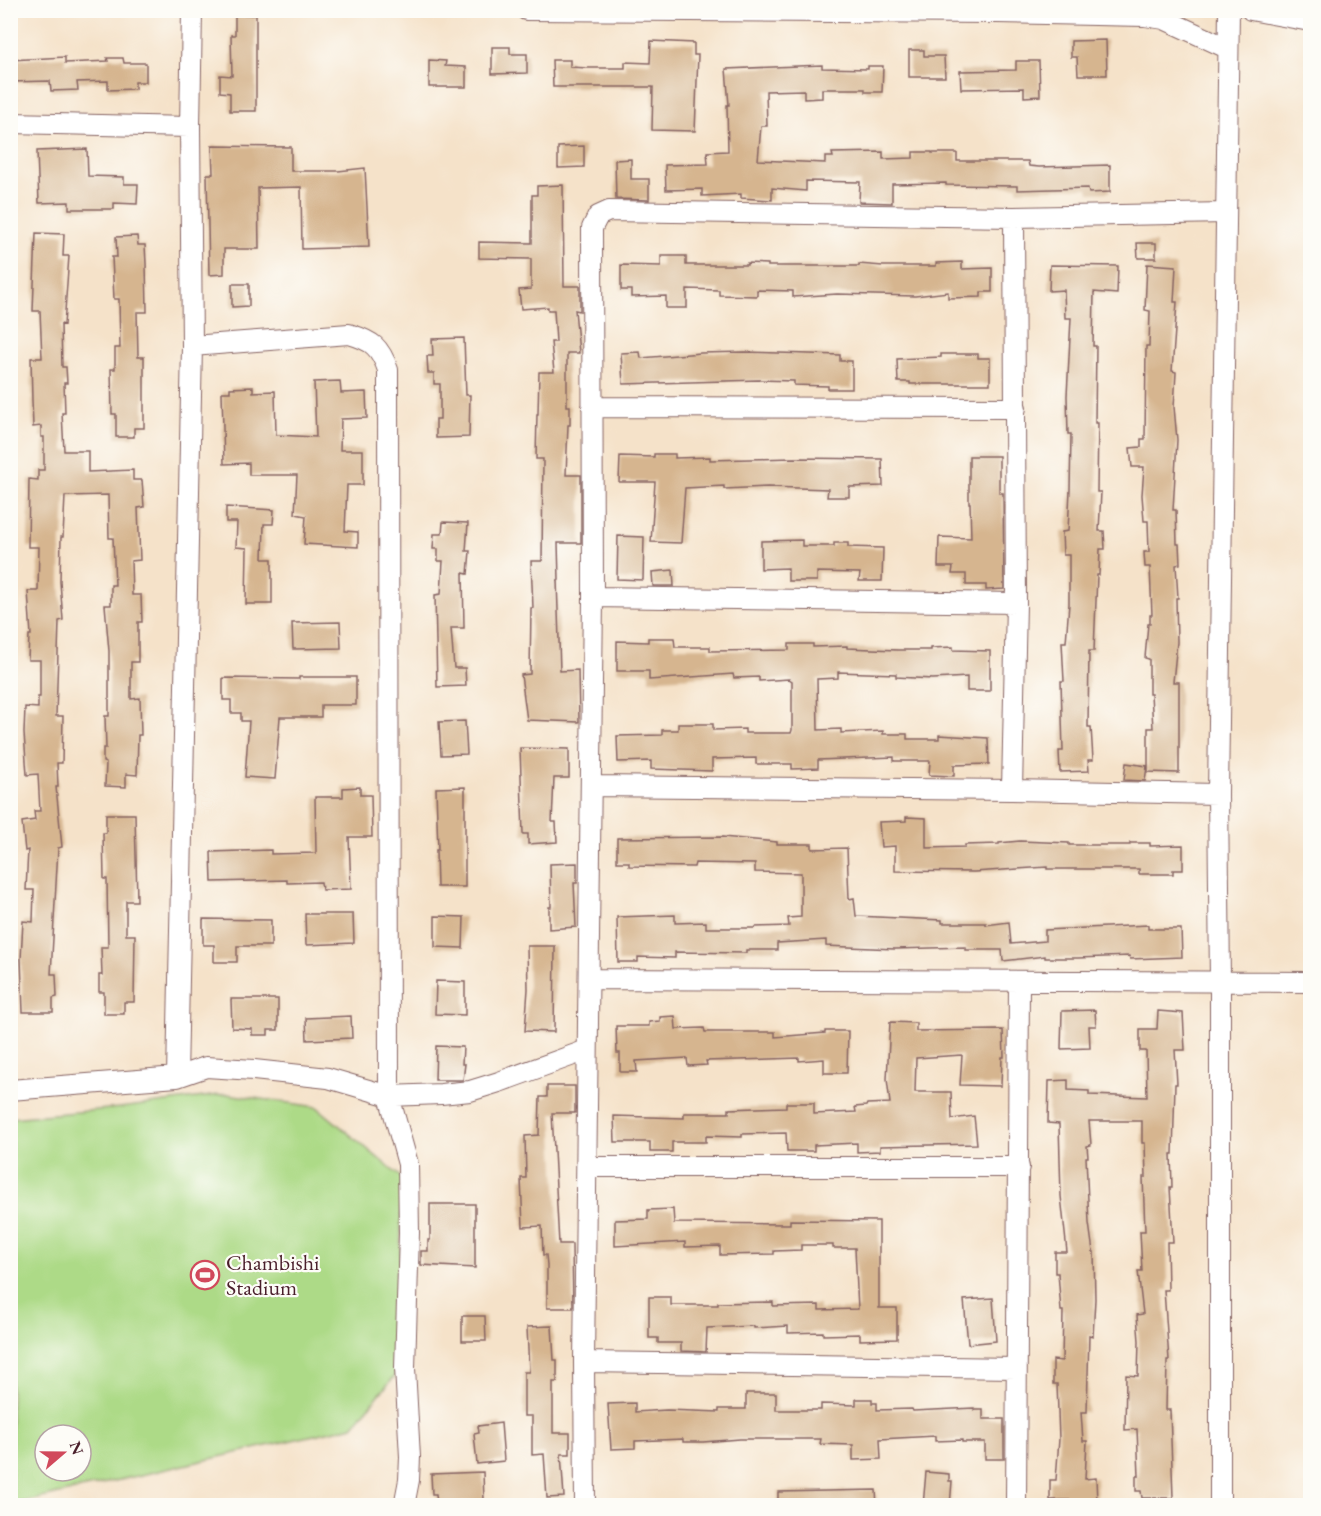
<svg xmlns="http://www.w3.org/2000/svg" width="1321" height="1516" font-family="'EB Garamond',serif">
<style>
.green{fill:#adda87;stroke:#7c7c59;stroke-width:1.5;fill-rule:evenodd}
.building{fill:#d6b58f}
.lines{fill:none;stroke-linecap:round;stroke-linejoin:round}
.minor-casing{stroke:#866362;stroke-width:22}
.minor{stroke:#fff;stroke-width:20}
.labels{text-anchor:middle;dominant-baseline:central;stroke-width:4.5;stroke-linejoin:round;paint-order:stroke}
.poi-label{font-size:22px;fill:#4a1f2b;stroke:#fdfcf7;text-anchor:start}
</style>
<rect width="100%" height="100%" fill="#fdfcf7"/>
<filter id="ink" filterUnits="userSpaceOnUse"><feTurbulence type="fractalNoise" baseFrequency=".0167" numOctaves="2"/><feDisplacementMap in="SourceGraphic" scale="12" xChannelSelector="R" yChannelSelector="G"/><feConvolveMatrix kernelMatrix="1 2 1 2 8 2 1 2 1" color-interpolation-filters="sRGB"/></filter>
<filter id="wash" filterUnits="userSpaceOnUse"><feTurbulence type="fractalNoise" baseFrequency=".008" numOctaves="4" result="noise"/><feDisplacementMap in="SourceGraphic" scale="24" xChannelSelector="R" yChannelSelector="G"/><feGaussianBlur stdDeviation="1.35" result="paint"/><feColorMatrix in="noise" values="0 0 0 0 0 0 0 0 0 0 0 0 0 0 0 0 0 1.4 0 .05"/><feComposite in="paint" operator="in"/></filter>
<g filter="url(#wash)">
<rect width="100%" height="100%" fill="#f5e2c9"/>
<!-- green -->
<path class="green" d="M227,1094L317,1107L402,1178L398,1372L353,1426L11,1505V1118L120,1108ZM45,1435H81V1471H45Z"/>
<g id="blocks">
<!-- building -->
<path class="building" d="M235,14L256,15V111H230V93L220,92V75L232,76L231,35H235Z
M1106,40L1107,75H1078L1077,57H1071V41Z
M651,41L694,43V55H698L695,131L652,130L653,87H553L552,60H570V67L588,68H625V62L650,63Z
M492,47H510V54H527V73L492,74Z
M909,50H924V56H944L945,77H909Z
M65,57V63L108,61L107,58H123L124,63H146V82H135V89L108,90V81L77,82L78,90L51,91L50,81L10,82V60Z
M429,60L446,61L445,66L466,67V87H429Z
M1016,61H1039L1040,96L1024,97V88L961,89L960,71L1016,70Z
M822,65V68L868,69V66H883L882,92H865V89H822V98L804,99V90L766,91L767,126H761L758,160L825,163V157H833L832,153L883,152V159L913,158V152H932V153H957V161H1028L1029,166L1039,167L1110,165V192L1089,193L1088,188L1017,190V186L946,185V183L892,184V203L859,202L860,182L806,181V191L772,188V200L741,198V194L702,196V189L666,190L665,165L708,164L707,152L728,151L727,105H729L726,69Z
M212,146L291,147V171H338L365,168L369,247L302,249L301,187L258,188L259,249H224V274L209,275L207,174H213Z
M584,146V167L558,168V147Z
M87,149L88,176L124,177V184H138L137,204L114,203V209H69V202L39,203L37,151Z
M631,159V179H649V200L616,199L615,160Z
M563,185L564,286H580V311L575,310L579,353H567V406H570V425H568L566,475H581V543H558L559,580H557L560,671L578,670L579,722L527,720L521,675L530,674L531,608H533L531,561H542L543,459H536L537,414H538L539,372H554L551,342H556L554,310H548V307L521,309L519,290L531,289V259L479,258V242L532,243V195H537V186Z
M36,233L64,234L63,256H69L64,325L61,324L62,367H66L67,383H64L65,413H62L64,451H88V472L133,470V480H142L144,507L138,508L140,560L131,561L132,595H141L142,622H138V662H131V699L140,698L141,735H138L137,775L126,774V787L105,786L106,763L103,762V748H106L105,716H109V651L105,605H111V585H115L113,538H109L108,495L65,496L63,537H61L60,582L63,620L59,621L56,716H63L62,763H57L58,787H56L62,847L58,848L51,974H56L57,997L53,998V1012H23L21,959L23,921L33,922L34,890H26L28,850L25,851L22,822L35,820L34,811H40L38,774L27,775L24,733L25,707L38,708V697H40V660H28L29,635H31L28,591H38L39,547H28L29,479L38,480V470H44V437H41V426L33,427L32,400L31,358H42L40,311H33Z
M137,236L138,245H145L146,264L147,312H137L138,357H144V428H134V437H116V414H112L111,369H115V348H120L119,299H114L112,257H117L116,237Z
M1137,243H1156V258H1138Z
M661,256H686V265H747V263L768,264V266H859V264L883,266H936V263L962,262V269L992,268V292H981V297L948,298V292L915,296L837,294L793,297V291L757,290V296L719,295V290L687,289V308H666V296L631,297V290H621V265L661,266Z
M1147,264L1176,266L1174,302H1177L1172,371L1176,372L1174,407L1177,440L1173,510H1176L1177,544H1179L1180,564L1176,565L1178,598H1176L1177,642L1173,682H1179V773L1148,772V728H1153L1151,694H1149V659L1145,658L1148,624H1150V615H1152L1150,567H1145L1144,552H1149L1148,521H1144L1142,495L1144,467H1132L1130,448L1141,447V439H1145L1146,346H1149L1150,311L1145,310Z
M1050,265L1118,266L1117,294L1094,292L1093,346H1096L1095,423H1098L1097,492H1101L1099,531H1104L1105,549H1100L1099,575H1097L1094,651H1089L1088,727H1091L1093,760H1088L1089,771L1060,772L1059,751H1063L1061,681H1064L1062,642H1066L1069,604V555H1063L1062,532L1068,531L1070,490L1071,434H1068L1067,396L1071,318H1065L1064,290L1049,291Z
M232,284H249V306L232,307Z
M464,338L466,395H470L469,437L436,438V419H440V384H434V373H428L427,356H433L432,339Z
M640,352L641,358L701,353L745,352L840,355V361H852V389H828V386L794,385V381L759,380L623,384L621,353Z
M941,354H978V358H990V384H910V382H898L897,359L941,357Z
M340,381L341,393L366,392L367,418L341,419L340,450H363V485H347L345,531L358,532V547L304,544L306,516L295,514L297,475H249V463L224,464L222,392H230V388L253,387V392L275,391L276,435L316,437L314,382Z
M654,454H675V458L710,457V460L794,458L882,459L883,486L849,487V497H827L828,489L768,487L724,489V486L685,488L681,543L651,542L655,482H619L620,456L654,457Z
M969,456H999V493H1003L1004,589L986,590V585H966V574H952L953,567H938L939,537L971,538L970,503H969Z
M226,507L274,510L273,524H264L263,559H272V604H246L247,548L236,547L237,522H226Z
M443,522L468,523L466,551H470L468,574L463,573L464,628H451L454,668H465L466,686L437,687L435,595L441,594L443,561H438V549H433L434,534H442Z
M618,536L644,537L643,580L617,579Z
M802,540V546H834V543H848V547L883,548L882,581H859L860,573L817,572V581H788V568L761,569V541Z
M673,570L674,586H653L652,572Z
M340,622L341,648L293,649L292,623Z
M648,638H674L675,647H710V651L789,650V644H813V647L847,646V648L897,650H931V648L953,647V650L990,651V691H967V677L933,679L896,677V674L838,672V678L817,679L818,730L841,729V733L883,731V734H907V739H939V735L988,738L989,764L954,765V776L929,775L930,761H894V757L818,760V768L792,769V764H756V758L712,759V771L651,769V761L618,762L617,736L662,735V730H678V724H713V730L745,729V733H791L792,730V681L789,679L759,681V677L734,678L733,674L649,680V671H617V641L648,642Z
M299,677H356V705H321V717H280L275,779L245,777L249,721H241V713H231V700H223V678L299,679Z
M465,721L467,754L441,755L439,722Z
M520,748L569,749V778H554L552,822H556L557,842L528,844V834H523Z
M1126,763L1147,766L1145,781L1124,780Z
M360,787V795H371L372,837H349L351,889L322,890L321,882L287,883V880L212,882L211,852L271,850V854L316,853L315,797H343V788Z
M465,787V887H437L436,850H438L436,788Z
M106,814H135L137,901H126V935H135L134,1002H124V1014H104V992H99V975H102L101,947H108L107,879H104L103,833H106Z
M906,817L926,818V848L965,847V845L999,844V843L1020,841L1069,843V845H1130V843H1150V846L1183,845V870H1173V874H1139V869H1047V867L974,872L895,871V846L881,847L879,822L906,821Z
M722,837L777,842V844H812V849L847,848L849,899L854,898L856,916L942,920V923H986V925L1009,922L1011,944L1045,941V930L1148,925V929H1181L1182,957L1130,959L1129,956L1078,958H1045V956L1003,961L1002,950H966V947L895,949L826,946V940L777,943V950H746V953L675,952V958L638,957V962H618L617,917L675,915V923L706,922V928H755V927L789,926L788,918L801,917V873L755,872V864L695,863L694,867L629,866V862H617V838Z
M577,863V883H574L576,927L549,929V907H551L550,864Z
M305,914H353L354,943L306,945Z
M435,916L464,917L463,948L435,947Z
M203,919L271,920V946H237V962H214V945H203Z
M527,946H555L554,1032L525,1031L528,989Z
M436,981L465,982V1015L435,1014Z
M231,999H278V1030H268V1035H252V1029L232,1028Z
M1095,1010L1096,1026H1089L1090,1048L1061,1049L1062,1011Z
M1158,1011L1183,1013L1185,1050H1175L1177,1084H1175L1173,1154H1171L1172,1187H1170L1173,1242H1167L1168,1290H1164L1169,1360H1167L1166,1410H1170L1173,1498H1142L1141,1491H1136V1476H1139L1137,1429L1125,1430L1126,1375L1138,1376L1139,1341L1137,1315L1143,1314L1138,1271H1142L1140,1231H1145L1143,1177H1146L1145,1143H1142V1121H1089L1091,1145L1087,1146L1088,1157H1086L1089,1223L1093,1252H1094L1095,1299L1093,1336L1089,1335L1087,1412H1081L1083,1441H1087L1085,1479L1096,1478L1097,1503L1081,1504V1500H1050V1480H1056L1059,1439L1057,1384H1053V1360L1062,1361L1063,1311H1061L1058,1273H1055V1252H1067L1061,1196L1059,1124L1048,1123L1049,1081L1068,1080V1090L1089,1091V1095L1147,1097L1146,1051H1140V1029H1157Z
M351,1016L352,1038L307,1040L306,1018Z
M675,1016L676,1029L704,1028L705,1032H775V1037L825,1033V1031H848L847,1073H824V1059L799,1061V1058L706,1061L707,1065L688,1066L687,1058L636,1061L637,1072H620V1053H617L616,1026H649V1022L660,1021V1017Z
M890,1022L916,1023V1031L1003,1030L1004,1057H1002L1001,1086L960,1085L962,1055L916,1058L915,1092H951L952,1119L974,1116L977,1144L880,1146V1151L857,1152V1143L814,1145V1151H787L786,1133L742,1134V1137L706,1136V1142H672V1152H650V1142H615L614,1116L684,1118V1113H729V1109L786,1107V1103H814V1114L856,1112L855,1107L866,1106L867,1104L890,1103L887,1079Z
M436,1046L463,1047L462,1064H465L463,1080H435Z
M547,1086H575V1113H552L559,1244H572L573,1308H547V1265L546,1255H543L542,1226L523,1227L521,1178H526L525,1136L539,1135L540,1097H547Z
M430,1204H475V1268L421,1265V1251H428V1240H430Z
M673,1209L674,1223L790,1224V1220L879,1221V1308H897V1339L860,1340V1334L823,1335V1332L788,1333V1326L754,1328V1326L707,1328L706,1352L681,1351V1343H658V1338H649V1297H671V1305H718V1303L773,1302V1306L819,1305V1310L858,1309L855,1248H833V1245H801V1250L774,1251V1254L720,1255V1246L685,1247V1242L615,1246V1220L648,1219V1210Z
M993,1298L996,1341L968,1344L964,1300Z
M462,1316H485L486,1341H462Z
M552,1326L554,1360H557V1382H553V1433H570V1454H561L564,1497L547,1498L544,1454L532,1455V1416H524V1372H529L527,1327Z
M746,1393H776V1410H821V1404L856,1405V1399H872V1403H877V1410L912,1409L913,1411L974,1408V1410H983V1419H1004V1459H985V1442H962V1440L935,1441V1436L880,1439L881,1459L853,1460V1445L820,1444L821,1439H740L703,1442H683V1439L635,1441V1448L611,1449L608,1404L635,1403V1412L667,1410L719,1412V1409H746Z
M501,1423L504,1461L477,1464L474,1434L479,1433L478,1426Z
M483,1472L484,1501L461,1502V1506L437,1504L436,1494H432L431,1474Z
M926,1472L949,1474V1481H952L950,1506H923Z
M876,1490L877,1506H778V1492Z"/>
</g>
</g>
<g filter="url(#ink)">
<use href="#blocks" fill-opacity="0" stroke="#866362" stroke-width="1.5"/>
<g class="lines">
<!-- minor casing -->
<g class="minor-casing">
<path id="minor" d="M526,10L997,13
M997,10V13L1145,16L1164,19L1227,48
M1251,10L1310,21
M10,123L190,127
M192,346L349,334C373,341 380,347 388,370L389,1096L408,1164L409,1233L405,1368L410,1457L409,1480L404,1506
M592,407L1016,408
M593,597L1016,603
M591,786L1012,790L1016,603L1014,217
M1012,790L1218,794
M589,979L1310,982
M177,1077L192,346L190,127L192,10
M10,1090L177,1077L206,1067L254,1070L328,1078L389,1096L441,1094L470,1091L499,1082L587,1050
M587,1167H1019
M584,1362L1016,1368
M585,1506L584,1362L593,597L592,228L598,216L609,211L1014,217L1226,213
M1016,1506L1019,981
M1220,1506V982L1218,794L1229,10"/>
</g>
<!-- minor -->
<use href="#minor" class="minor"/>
</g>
</g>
<!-- icons -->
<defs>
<g id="stadium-ring" transform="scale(1.5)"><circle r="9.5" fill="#fdfcf7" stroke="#d1495b" stroke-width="1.5"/><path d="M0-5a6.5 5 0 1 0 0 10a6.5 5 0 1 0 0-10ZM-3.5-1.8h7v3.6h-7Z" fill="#d1495b"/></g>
</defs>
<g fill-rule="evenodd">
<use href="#stadium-ring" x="205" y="1275"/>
</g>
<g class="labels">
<!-- poi labels -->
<g class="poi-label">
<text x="226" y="1262">Chambishi<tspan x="226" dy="25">Stadium</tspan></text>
</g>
</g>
<!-- margin -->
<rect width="1321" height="1516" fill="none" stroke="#fdfcf7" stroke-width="36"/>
<!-- north arrow -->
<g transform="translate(63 1453) rotate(70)"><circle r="28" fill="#fdfcf7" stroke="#b5a4a5" stroke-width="1.5"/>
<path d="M0-4.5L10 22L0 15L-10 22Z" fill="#d1495b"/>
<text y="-9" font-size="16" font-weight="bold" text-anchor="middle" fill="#4a1f2b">N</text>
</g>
</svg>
